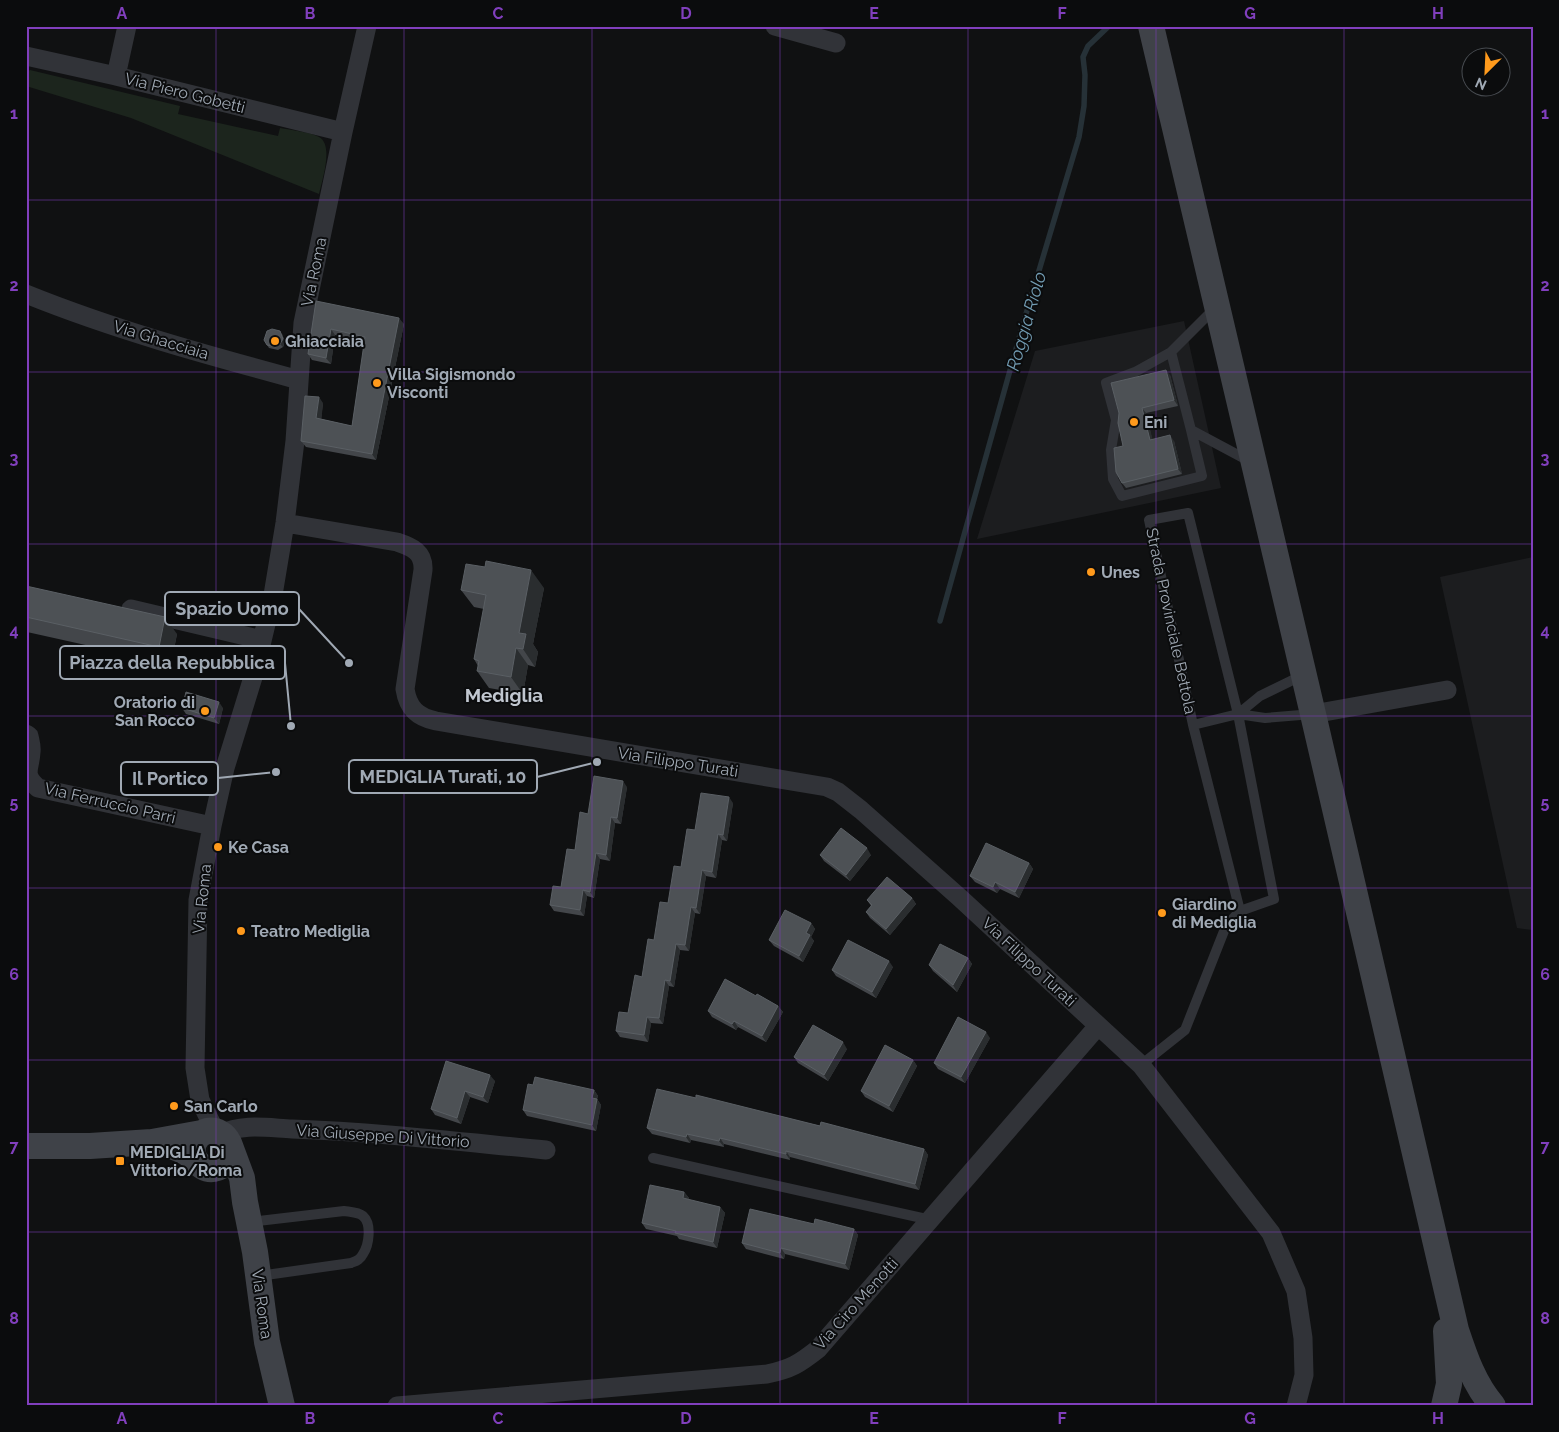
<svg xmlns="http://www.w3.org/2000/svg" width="1559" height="1432" font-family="Raleway,sans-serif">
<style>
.built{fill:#1c1d1f}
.green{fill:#1c251d}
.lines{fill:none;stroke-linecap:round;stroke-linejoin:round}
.stream{stroke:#263137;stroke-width:5.5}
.lane{stroke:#313338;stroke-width:10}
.street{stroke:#313338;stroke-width:19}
.secondary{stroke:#3f4248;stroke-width:26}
.wall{fill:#43464a}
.shaded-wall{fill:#2a2d2f}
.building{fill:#4d5155;stroke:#5a5f64}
.grid{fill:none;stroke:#813fbd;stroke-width:1;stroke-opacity:0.55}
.poi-dot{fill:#ff9a1c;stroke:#0b0c0d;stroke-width:2}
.labels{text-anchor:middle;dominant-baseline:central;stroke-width:4;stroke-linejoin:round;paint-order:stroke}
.street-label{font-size:16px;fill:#a0a9b4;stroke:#0b0c0d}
.poi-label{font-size:16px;font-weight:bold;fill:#a0a9b4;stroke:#0b0c0d;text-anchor:start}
.water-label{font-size:18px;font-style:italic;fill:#739db4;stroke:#0b0c0d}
.quarter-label{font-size:19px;font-weight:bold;fill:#c1c7d0;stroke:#0b0c0d}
.leader{fill:none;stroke:#a0a9b4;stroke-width:2}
.callout-dot{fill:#a0a9b4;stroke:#0b0c0d;stroke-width:2}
.callout{fill:#0b0c0d;stroke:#a0a9b4;stroke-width:2}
.callout-label{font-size:18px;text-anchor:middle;font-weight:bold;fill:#a0a9b4}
.neatline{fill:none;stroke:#813fbd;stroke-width:2}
.grid-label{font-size:16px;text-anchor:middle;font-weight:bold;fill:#813fbd}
</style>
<rect width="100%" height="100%" fill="#101112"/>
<!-- built -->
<path class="built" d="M1184,321L1221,488L977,539L1035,351Z
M1533,557V930L1517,928L1440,577Z"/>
<!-- green -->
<path class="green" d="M30,70L180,106L178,114L278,136L280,128C291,130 310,132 319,137C334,145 322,180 319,194L131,118L26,86V73Z"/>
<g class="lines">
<!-- stream -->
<path class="stream" d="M940,621L1023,324L1079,137L1084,106L1085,75L1083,57L1088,46L1109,26"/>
<!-- lane -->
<path class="lane" d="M1215,308L1171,352L1191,430L1251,462
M1171,352L1135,372L1106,383L1116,420L1111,450L1113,479L1122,496L1202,476L1191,430
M1238,714L1260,696L1303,675
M1193,725L1238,714L1265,718L1313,714
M1141,1065L1185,1030L1226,926L1240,911L1274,899L1238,714L1188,513L1149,520L1193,725L1240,911
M653,1158L931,1220
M250,1222L344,1211C350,1212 358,1212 363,1216C372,1224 369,1245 363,1254C360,1260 356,1261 351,1263L259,1276"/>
<!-- street -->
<path class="street" d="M775,26L836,43
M26,56L116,76L343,132
M116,76L127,26
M26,294C115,330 207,355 299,380
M285,523L397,542C412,547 424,552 423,570L405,689C408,708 417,717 436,721L827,787L838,792L861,810L959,897L1141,1065L1271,1233L1296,1291L1303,1338L1304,1375L1296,1406
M131,609L262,640
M1313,714L1447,690
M26,734L29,736C30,741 32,747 31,752C30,770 22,774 38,788L212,826
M215,1131L200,1100L195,1068L198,900L212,826L225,768L254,674L273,595L285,523L295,441L303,323L343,132L367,26
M221,1134C242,1123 269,1128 292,1129C377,1132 462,1142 546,1150
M397,1406L767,1374C791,1369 799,1364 818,1349L1098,1026"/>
<!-- secondary -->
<path class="secondary" d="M1151,26L1313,714L1456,1330C1465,1357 1474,1384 1493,1406
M155,1143C165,1144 176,1147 185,1152C196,1158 200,1171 214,1169C232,1166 236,1142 220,1133C202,1123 186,1145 196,1161
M229,1143L242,1178L245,1202L255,1252L267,1342L282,1406
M26,1146H90L152,1142L207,1132
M1444,1406L1449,1384L1446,1331"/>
</g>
<!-- wall -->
<path class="wall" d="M316,301L404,324L376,460L306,447L301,441L323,403L321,419L352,426L365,342L335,335L331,364L312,360L308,354Z
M282,334L285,342L283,347L278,350L269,348L264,340Z
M1170,375L1178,406L1146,413L1152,439L1174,441L1182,474L1126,488L1122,483L1123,446L1118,423Z
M26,586L177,634L171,664L27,632Z
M544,588L533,644L538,652L535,667L528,665L523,694L489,688L477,671L478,666L474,659L484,609L474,607L461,590Z
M182,708H223L219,724L186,714Z
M627,787L621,824L615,823L610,861L600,859L594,898L587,896L584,916L554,911L550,905L561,887L588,814Z
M733,803L727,841L722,840L716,878L706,876L700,914L695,913L689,951L680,950L674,987L669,986L663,1024L651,1023L648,1042L620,1037L616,1031L628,1013L642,977L654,940L695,830Z
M820,855H871L850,881L824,861Z
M1029,863L1033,869L1019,898L1000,889L997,893L975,882L970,876Z
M912,898L916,904L890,935L870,918L866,912L871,906L867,900Z
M811,923L815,929L811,937L814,941L803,962L774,946L769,940Z
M968,958L972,964L957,992L933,971L929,965Z
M893,967L876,998L836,976L832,970Z
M756,996L778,1006L783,1012L766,1042L738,1027L736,1030L712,1017L708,1011Z
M990,1038L965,1083L938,1069L934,1063Z
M847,1049L828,1081L798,1063L794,1057Z
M913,1060L917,1066L893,1112L865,1097L861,1091Z
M446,1061L495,1081L488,1103L470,1097L461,1124L435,1115L431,1109Z
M533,1085L594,1090L598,1096L597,1099L601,1105L596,1131L527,1116L523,1110Z
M696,1098L924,1149L928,1155L919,1190L790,1157V1160L724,1144V1147L691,1140L690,1143L652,1134L647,1128Z
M684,1192L689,1198L688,1200L720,1207L725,1213L717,1248L679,1239L677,1236L646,1229L642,1223Z
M814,1224L854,1229L858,1235L849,1270L785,1254L784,1259L746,1249L742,1243Z"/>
<!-- shaded-wall -->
<path class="shaded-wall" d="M399,318L404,324L376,460L372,454Z
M331,329L335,335L331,364L326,358Z
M280,331L282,334L285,342L283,347L280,344Z
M1166,370L1170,375L1178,406L1174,400Z
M319,397L323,403L321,424L316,418Z
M1142,408L1146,413L1154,445L1150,440Z
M1170,435L1174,441L1182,474L1178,469Z
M531,570L544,588L533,644L538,652L535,667L523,649L519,633Z
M165,617L177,634L171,664L159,647Z
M516,648L528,665L523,694L511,677Z
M219,702L223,708L219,724L214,718Z
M623,781L627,787L621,824L617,818Z
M729,797L733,803L727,841L723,835Z
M611,817L615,823L610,861L606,855Z
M718,834L722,840L716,878L712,872Z
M867,848L871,855L850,881L846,875Z
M596,853L600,859L594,898L590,892Z
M1029,863L1033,869L1019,898L1015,892Z
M702,870L706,876L700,914L696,908Z
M995,882L1000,889L997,893L993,887Z
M583,890L587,896L584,916L580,910Z
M912,898L916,904L890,935L886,929Z
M691,907L695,913L689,951L685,945Z
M811,923L815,929L811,937L814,941L803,962L799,956L806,933Z
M676,944L680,950L674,987L670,981Z
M968,958L972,964L957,992L953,985Z
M889,961L893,967L876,998L872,992Z
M665,980L669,986L663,1024L659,1018Z
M778,1006L783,1012L766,1042L762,1036Z
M647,1017L651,1023L648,1042L644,1035Z
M734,1021L738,1027L736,1030L732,1024Z
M986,1032L990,1038L965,1083L961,1077Z
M843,1042L847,1049L828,1081L824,1075Z
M913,1060L917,1066L893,1112L889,1106Z
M490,1075L495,1081L488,1103L483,1097Z
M594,1090L598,1096L596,1104L592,1098Z
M465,1091L470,1097L461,1124L457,1118Z
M597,1099L601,1105L596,1131L592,1125Z
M687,1134L691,1140L690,1143L686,1137Z
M720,1138L724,1144V1147L719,1141Z
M924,1149L928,1155L919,1190L915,1184Z
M786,1151L790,1157V1160L786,1154Z
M684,1192L689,1198L687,1204L683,1198Z
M720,1207L725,1213L717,1248L713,1242Z
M854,1229L858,1235L849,1270L845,1264Z
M781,1248L785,1254L784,1259L780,1253Z"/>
<!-- building -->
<path class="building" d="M316,301L399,318L372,454L301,441L305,396L319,397L316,418L352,426L365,337L331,329L326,358L308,354Z
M272,329L280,331L283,339L280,344L276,347L267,345L264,340L267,331Z
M1166,370L1174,400L1142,408L1150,440L1170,435L1178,469L1122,483L1116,472L1114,448L1123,446L1118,423L1119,413L1111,383Z
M486,561L531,570L519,633L526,634L523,649L516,648L511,677L477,671L479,661L474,659L486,595L461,590L466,564L485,567Z
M26,586L165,617L159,647L26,617Z
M186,692L219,702L214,718L182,708Z
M594,776L623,781L617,818L611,817L606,855L596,853L590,892L583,890L580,910L550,905L553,886L561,887L567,849L575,850L580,812L588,814Z
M701,793L729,797L723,835L718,834L712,872L702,870L696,908L691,907L685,945L676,944L670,981L665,980L659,1018L647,1017L644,1035L616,1031L619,1012L628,1013L635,975L642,977L648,939L654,940L660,902L668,903L674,866L681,867L687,829L695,830Z
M841,828L867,848L846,875L820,855Z
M986,843L1029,863L1015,892L995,882L993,887L970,876Z
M887,877L912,898L886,929L866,912L872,905L867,900Z
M785,910L811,923L806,933L810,935L799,956L769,940Z
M848,940L889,961L872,992L832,970Z
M940,944L968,958L953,985L929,965Z
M725,979L756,996L757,994L778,1006L762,1036L734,1021L732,1024L708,1011Z
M958,1017L986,1032L961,1077L934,1063Z
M813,1025L843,1042L824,1075L794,1057Z
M885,1045L913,1060L889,1106L861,1091Z
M446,1061L490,1075L483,1097L465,1091L457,1118L431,1109Z
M535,1077L594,1090L592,1098L597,1099L592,1125L523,1110L528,1084L533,1085Z
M657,1089L696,1098V1095L820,1126L821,1122L924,1149L915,1184L786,1151V1154L720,1138L719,1141L687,1134L686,1137L647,1128Z
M650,1185L684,1192L683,1198L720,1207L713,1242L675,1233L676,1231L642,1223Z
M750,1209L814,1224L815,1219L854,1229L845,1264L781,1248L780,1253L742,1243Z"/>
<!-- grid -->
<path class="grid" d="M216,26V1406M404,26V1406M592,26V1406M780,26V1406M968,26V1406M1156,26V1406M1344,26V1406M26,200H1533M26,372H1533M26,544H1533M26,716H1533M26,888H1533M26,1060H1533M26,1232H1533"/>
<!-- markers -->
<g class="poi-dot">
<circle cx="275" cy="341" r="5"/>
<circle cx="377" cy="383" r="5"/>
<circle cx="1134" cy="422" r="5"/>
<circle cx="1091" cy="572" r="5"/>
<circle cx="205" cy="711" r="5"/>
<circle cx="218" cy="847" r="5"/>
<circle cx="1162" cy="913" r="5"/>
<circle cx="241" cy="931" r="5"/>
<circle cx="174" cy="1106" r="5"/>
<rect x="115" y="1156" width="10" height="10" rx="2.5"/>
</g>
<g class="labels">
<!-- street labels -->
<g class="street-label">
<text transform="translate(185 93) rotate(14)">Via Piero Gobetti</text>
<text transform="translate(314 272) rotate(-78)">Via Roma</text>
<text transform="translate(161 340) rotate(17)">Via Ghacciaia</text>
<text transform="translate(1171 621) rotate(78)">Strada Provinciale Bettola</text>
<text transform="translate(678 762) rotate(9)">Via Filippo Turati</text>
<text transform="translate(110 803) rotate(13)">Via Ferruccio Parri</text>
<text transform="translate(202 899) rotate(-84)">Via Roma</text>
<text transform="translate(1029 962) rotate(43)">Via Filippo Turati</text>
<text transform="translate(383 1136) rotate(4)">Via Giuseppe Di Vittorio</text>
<text transform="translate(262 1304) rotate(82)">Via Roma</text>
<text transform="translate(856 1304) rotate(-48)">Via Ciro Menotti</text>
</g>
<!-- poi labels -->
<g class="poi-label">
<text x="285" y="341">Ghiacciaia</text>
<text x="387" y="374">Villa Sigismondo<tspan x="387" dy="18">Visconti</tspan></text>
<text x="1144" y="422">Eni</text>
<text x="1101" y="572">Unes</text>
<text x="195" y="702" text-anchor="end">Oratorio di<tspan x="195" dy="18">San Rocco</tspan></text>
<text x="228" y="847">Ke Casa</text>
<text x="1172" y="904">Giardino<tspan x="1172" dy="18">di Mediglia</tspan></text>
<text x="251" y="931">Teatro Mediglia</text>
<text x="184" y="1106">San Carlo</text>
<text x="130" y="1152">MEDIGLIA Di<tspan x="130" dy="18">Vittorio/Roma</tspan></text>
</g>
<!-- water labels -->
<g class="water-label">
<text transform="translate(1026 321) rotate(-74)">Roggia Riolo</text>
</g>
<!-- quarter labels -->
<g class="quarter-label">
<text x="504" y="695">Mediglia</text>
</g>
</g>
<!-- callouts -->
<path class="leader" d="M349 663L299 609M291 726L285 663M597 762L537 777M276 772L218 778"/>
<g class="callout-dot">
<circle cx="349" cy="663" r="5"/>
<circle cx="291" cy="726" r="5"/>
<circle cx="597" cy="762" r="5"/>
<circle cx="276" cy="772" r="5"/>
</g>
<g class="callout">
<rect x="165" y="592" width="134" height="33" rx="5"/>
<rect x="60" y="646" width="225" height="33" rx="5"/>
<rect x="349" y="760" width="188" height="33" rx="5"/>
<rect x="121" y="762" width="97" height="33" rx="5"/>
</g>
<g class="callout-label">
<text x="232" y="615">Spazio Uomo</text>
<text x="172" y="669">Piazza della Repubblica</text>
<text x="443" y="783">MEDIGLIA Turati, 10</text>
<text x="170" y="785">Il Portico</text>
</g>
<!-- border -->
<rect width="1559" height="1432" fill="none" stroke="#0b0c0d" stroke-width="55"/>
<!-- north arrow -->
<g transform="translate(1486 72) rotate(204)"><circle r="24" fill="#0b0c0d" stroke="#474b50"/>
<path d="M0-4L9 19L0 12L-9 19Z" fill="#ff9a1c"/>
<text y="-8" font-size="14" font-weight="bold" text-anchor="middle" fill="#a0a9b4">N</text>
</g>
<rect x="28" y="28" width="1504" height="1376" class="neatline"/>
<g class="grid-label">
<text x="122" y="19">A</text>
<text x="310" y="19">B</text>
<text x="498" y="19">C</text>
<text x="686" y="19">D</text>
<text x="874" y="19">E</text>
<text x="1062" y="19">F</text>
<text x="1250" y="19">G</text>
<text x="1438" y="19">H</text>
<text x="14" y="119">1</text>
<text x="1545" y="119">1</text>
<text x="14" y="291">2</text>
<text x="1545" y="291">2</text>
<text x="14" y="464">3</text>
<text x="1545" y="464">3</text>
<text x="14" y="636">4</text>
<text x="1545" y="636">4</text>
<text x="14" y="808">5</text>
<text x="1545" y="808">5</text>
<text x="14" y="980">6</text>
<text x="1545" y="980">6</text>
<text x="14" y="1152">7</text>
<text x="1545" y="1152">7</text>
<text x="14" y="1324">8</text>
<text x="1545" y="1324">8</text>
<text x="122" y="1424">A</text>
<text x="310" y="1424">B</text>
<text x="498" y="1424">C</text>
<text x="686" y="1424">D</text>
<text x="874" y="1424">E</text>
<text x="1062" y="1424">F</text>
<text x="1250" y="1424">G</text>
<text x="1438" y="1424">H</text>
</g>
</svg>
